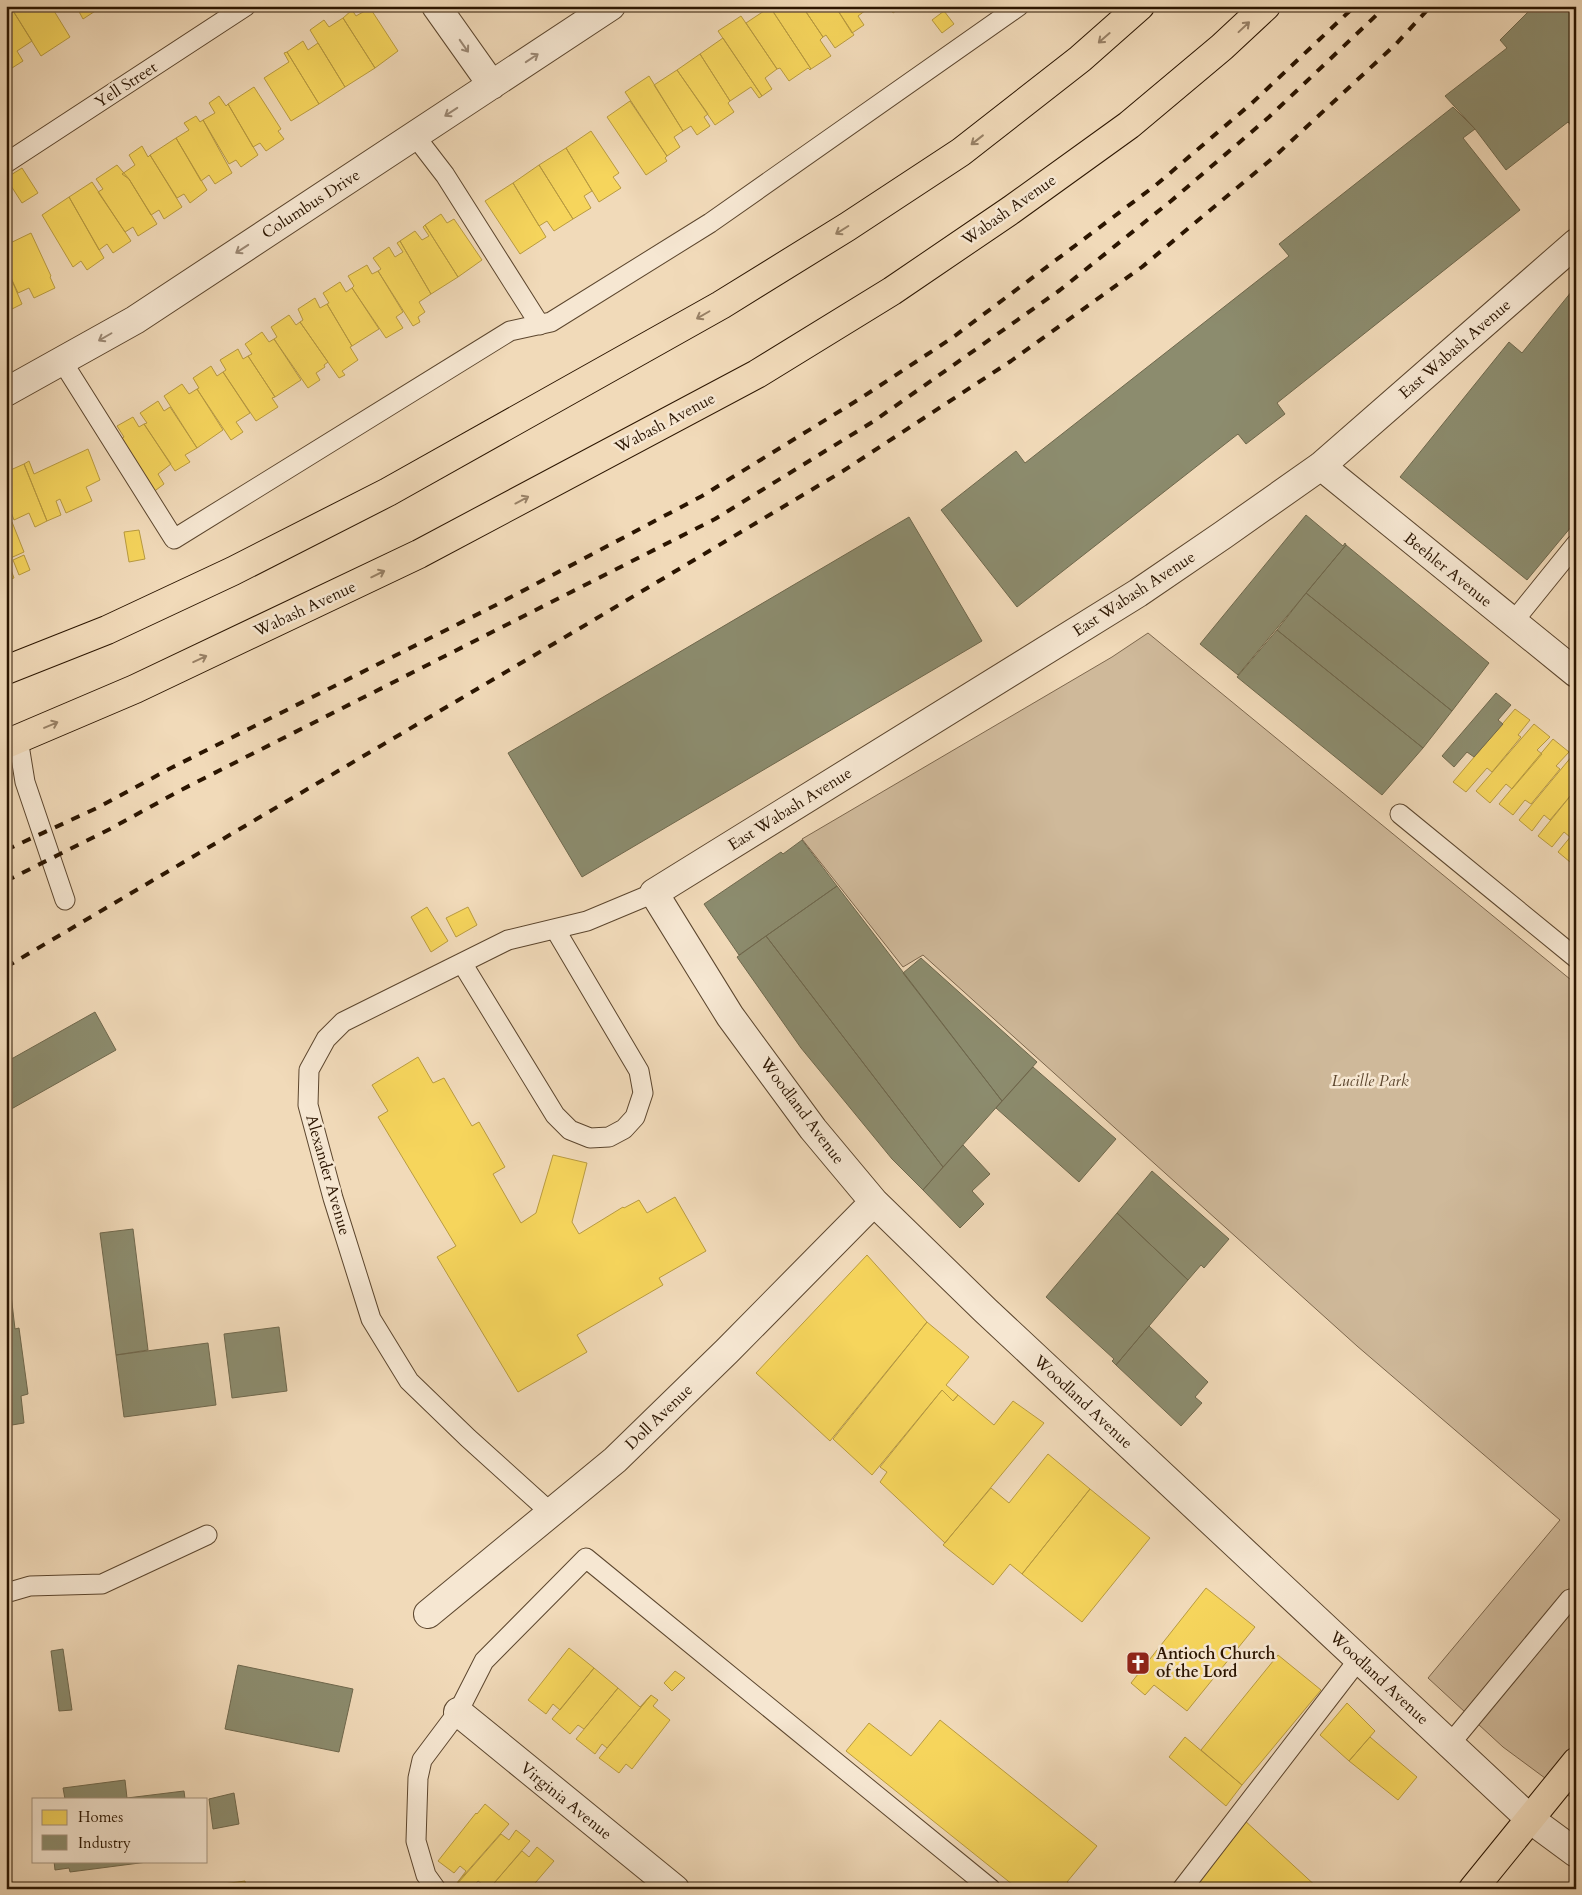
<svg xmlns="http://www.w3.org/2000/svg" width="1582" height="1895" font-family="Cardo,serif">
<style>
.green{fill:#cfb99a;stroke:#7d674d}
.homes{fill:#f6d55c;stroke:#b99b40}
.industry{fill:#8c8c6e;stroke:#6f684d}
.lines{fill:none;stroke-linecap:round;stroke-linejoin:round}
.lane-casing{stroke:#5c462e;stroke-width:21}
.street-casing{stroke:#5c462e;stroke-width:30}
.primary-casing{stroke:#2b1500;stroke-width:30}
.lane{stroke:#f6e7d2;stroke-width:19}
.street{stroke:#f6e7d2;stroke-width:28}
.primary{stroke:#f1dab9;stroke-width:28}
.rail{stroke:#2b1500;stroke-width:4;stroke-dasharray:9 9;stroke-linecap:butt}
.oneway{stroke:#988166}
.oneway2{stroke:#9b8874}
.labels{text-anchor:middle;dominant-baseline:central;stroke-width:5;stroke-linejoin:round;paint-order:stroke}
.street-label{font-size:16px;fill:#2b1500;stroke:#f6e7d2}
.park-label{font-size:16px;font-style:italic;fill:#5c462e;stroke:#f6e7d2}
.poi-label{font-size:16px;font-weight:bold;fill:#2b1500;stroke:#f6e7d2;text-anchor:start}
</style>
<rect width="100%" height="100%" fill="#f1dab9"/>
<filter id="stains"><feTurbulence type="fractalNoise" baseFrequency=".004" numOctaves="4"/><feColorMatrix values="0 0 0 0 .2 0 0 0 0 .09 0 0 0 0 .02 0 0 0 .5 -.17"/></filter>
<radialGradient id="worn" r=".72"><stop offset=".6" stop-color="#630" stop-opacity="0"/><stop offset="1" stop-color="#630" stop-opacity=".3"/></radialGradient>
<!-- green -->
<path class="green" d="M1148,633L1576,984V1801L1503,1747L1428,1678L1560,1520L1357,1346L923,955L903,967L802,839L1112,657Z"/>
<!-- homes -->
<path class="homes" d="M6,6H10L32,41L17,51L23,61L12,68L6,60Z
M10,6H51L70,37L41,56Z
M76,6H103L83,19Z
M772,6H802L823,37L820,40L831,56L811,69L770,7Z
M802,6H835L854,35L835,48L826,35L823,37Z
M835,6H870V7L858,16L864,25L852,33Z
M888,6H903L893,13Z
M770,7L811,69L810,70L808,68L789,81L780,68L777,69L746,23Z
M370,8L398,51L375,68L343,18L352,10L356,16Z
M944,11L954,24L942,33L932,20Z
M741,16L777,69L765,78L772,89L762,96L718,31Z
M343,18L375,68L345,87L310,30L324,20L329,27Z
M723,38L762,96L759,98L751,87L730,101L700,54Z
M303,41L308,50L318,43L345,87L319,104L287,52Z
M287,52L319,104L291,121L264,78L289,62L284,53Z
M700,54L730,101L728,103L734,112L715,125L677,70Z
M6,60L12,68L6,72Z
M677,70L708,114L704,117L710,126L697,135L691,126L683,131L654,85Z
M649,76L683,131L674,137L680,147L667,156L625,92Z
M254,87L281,129L278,131L284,139L266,151L260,143L253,147L228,104Z
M219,96L226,106L228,104L258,155L241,167L236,160L229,164L203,120L215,113L209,103Z
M630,101L667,156L665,158L667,161L646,175L607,117Z
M196,116L200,122L203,120L232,173L215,184L209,175L201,181L176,138L189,130L184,123Z
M591,131L619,173L613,177L621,188L599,202L566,148Z
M176,138L207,190L190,203L184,194L177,198L150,155Z
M142,146L148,157L150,155L182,207L164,219L159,210L151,215L129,179L122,174L135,165L129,155Z
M566,148L592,191L584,196L591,208L573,219L539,165Z
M117,165L129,179L157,224L138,236L133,227L125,232L98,192L103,189L96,179Z
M539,165L573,219L554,231L547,221L539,226L513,183Z
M22,168L38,193L22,203L6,178Z
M92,182L131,241L113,253L107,244L99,250L69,197Z
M513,183L546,237L520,254L485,201Z
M69,197L104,258L87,270L81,261L73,267L42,215Z
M441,214L447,223L454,219L482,260L458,277L425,225Z
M425,225L458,277L431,294L400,241L415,231L422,240L429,236L423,227Z
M31,233L51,276L50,277L55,288L34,298L29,288L18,293L6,267V245Z
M400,241L431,294L419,302L425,312L418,317L420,322L413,326L378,271L381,269L373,258L389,247L395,257L403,252L397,243Z
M367,265L372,274L378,271L403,312L396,317L403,328L386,338L352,288L354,286L348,276Z
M6,267L22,304L6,312Z
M340,282L346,292L352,288L379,329L352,346L327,304L329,303L323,293Z
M315,298L320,308L327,304L352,346L350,347L358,360L342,371L345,375L339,378L300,322L303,320L298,309Z
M289,315L296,325L300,322L328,362L324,365L325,367L316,373L320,380L308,388L274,339L277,337L271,327Z
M262,332L269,342L274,339L301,380L275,397L248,356L252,354L245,344Z
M238,349L243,359L248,356L275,397L272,398L278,407L256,421L223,372L226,370L220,360Z
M211,366L217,376L223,372L250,413L236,422L243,432L231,440L197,389L199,388L193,378Z
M182,384L189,394L197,389L223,430L197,448L164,396Z
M158,401L164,411L170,407L197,448L185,455L190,462L175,471L144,424L147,423L140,413Z
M133,417L139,427L144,424L171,464L158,474L164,484L152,493L119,440L124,437L117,426Z
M88,449L100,480L86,487L92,501L66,513L60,499L56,501L61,515L47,521L24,464L29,461L34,474Z
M24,464L47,521L35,527L29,513L14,520L6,499V486L10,485L6,472Z
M12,522L24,552L6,560V525Z
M139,530L145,559L129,562L124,532Z
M24,555L30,570L19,575L13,560Z
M9,564L14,578L6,580V565Z
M1515,709L1530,720L1518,735L1521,737L1492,772L1487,768L1466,792L1453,782Z
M1534,724L1550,737L1537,750L1542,754L1512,789L1506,784L1490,803L1476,791Z
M1553,739L1569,752L1556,766L1560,769L1531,804L1525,800L1513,815L1499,804Z
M1572,756L1576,759L1574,785L1576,789L1550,820L1544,815L1532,831L1519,820Z
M1576,789V830L1570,837L1564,832L1552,847L1538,836Z
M1576,830V856L1570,862L1558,852Z
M427,907L448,941L431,952L411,917Z
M468,907L477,925L456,937L446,918Z
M418,1057L433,1083L444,1078L472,1126L479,1122L505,1167L493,1174L521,1223L536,1213L553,1155L587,1163L572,1222L579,1234L623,1207L624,1208L639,1200L647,1213L675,1197L706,1251L659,1278L663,1285L577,1335L587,1352L518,1392L437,1257L456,1246L378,1117L388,1111L372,1085Z
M867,1255L927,1322L830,1441L756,1373Z
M927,1322L969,1357L946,1385L958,1395L953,1401L942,1390L872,1475L833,1439Z
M942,1390L953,1401L958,1395L994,1425L1013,1401L1044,1423L945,1543L880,1482L887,1472L880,1467Z
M1048,1454L1090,1489L1022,1574L1010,1564L993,1585L943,1545L991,1488L1009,1503Z
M1090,1489L1150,1538L1082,1622L1022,1574Z
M1206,1588L1255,1627L1187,1711L1154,1685L1145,1695L1131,1683Z
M569,1648L594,1668L560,1710L553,1704L546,1714L528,1700Z
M1278,1655L1321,1690L1242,1785L1201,1750Z
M594,1668L618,1688L584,1729L578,1725L570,1734L552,1719Z
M675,1671L685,1678L672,1691L664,1683Z
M618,1688L640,1707L651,1695L607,1748L602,1744L595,1754L576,1739Z
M651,1695L658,1700L653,1706L670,1720L632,1769L626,1764L619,1773L599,1758Z
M1347,1703L1375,1731L1349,1761L1320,1735Z
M940,1720L1097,1846L1067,1882L1076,1889H1018L846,1751L869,1723L911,1756Z
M1185,1737L1242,1785L1226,1806L1169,1757Z
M1370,1737L1417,1777L1398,1800L1349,1761Z
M485,1804L509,1824L457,1883L466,1871L460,1866L454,1873L438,1861L476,1813L477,1814Z
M1243,1819L1319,1889H1190Z
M516,1830L530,1841L489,1889L478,1881L472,1889H465L458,1883L501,1834L509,1840Z
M537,1847L554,1861L530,1889H489L522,1851L529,1857Z
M245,1881L246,1889H187Z"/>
<!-- industry -->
<path class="industry" d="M1534,6H1570L1576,13V131L1568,122L1506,170L1475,129L1445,96L1507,48L1500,40Z
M1453,107L1475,129L1463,138L1520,210L1277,403L1285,414L1246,444L1238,434L1017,607L941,510L1016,451L1025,463L1289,256L1279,244Z
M1576,286V521L1527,580L1400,477L1509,342L1522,353Z
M1306,515L1343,546L1345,543L1346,545L1238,675L1200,644Z
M909,517L982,641L582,877L508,753Z
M1346,545L1489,663L1452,711L1306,593Z
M1306,593L1452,711L1423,748L1277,630Z
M1277,630L1423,748L1382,795L1237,677Z
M1496,693L1511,705L1498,720L1503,724L1474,757L1467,752L1454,767L1442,756Z
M802,840L837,886L739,955L704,904L781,852L783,854Z
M837,886L1002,1101L943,1167L766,936Z
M766,936L943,1167L923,1190L892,1159L801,1048L737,957Z
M921,958L1037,1062L1002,1101L903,973Z
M95,1012L116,1050L6,1112V1062Z
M1033,1067L1116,1139L1079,1182L996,1108Z
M963,1145L990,1174L972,1191L984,1204L960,1228L923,1190Z
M1152,1171L1229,1239L1204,1268L1201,1265L1188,1280L1117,1213Z
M1117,1213L1188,1280L1116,1365L1112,1361L1114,1359L1046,1297Z
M133,1229L148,1350L116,1355L100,1233Z
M6,1277H9L15,1329L19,1328L28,1394L21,1396L24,1423L6,1426Z
M1149,1326L1208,1382L1195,1397L1202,1403L1181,1426L1116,1365Z
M279,1327L287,1391L232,1398L224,1334Z
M208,1343L216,1405L124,1417L116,1355Z
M63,1649L72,1710L59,1711L51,1651Z
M238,1665L353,1689L339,1752L225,1729Z
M125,1780L127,1798L184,1791L185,1799H65L63,1788Z
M234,1793L239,1824L213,1829L209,1799Z
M54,1861H155L70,1872L69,1868L55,1870Z"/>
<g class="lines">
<!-- lane casing -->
<g class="lane-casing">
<path id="lane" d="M415,136L445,175L540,325
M6,163L246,6
M62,361L174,539L510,331L551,322L710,223L1019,6
M1513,622L1576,544
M18,739L25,782L65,900
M1400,814L1576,958
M462,963L555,1115L570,1130L590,1138L609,1137L624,1129L635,1117L643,1093L639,1071L555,929
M550,1512L468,1438L409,1381L371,1319L333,1198L308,1105L309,1070L326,1039L343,1022L508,940L587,921L654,893
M6,1593L30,1586L102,1584L207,1535
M1450,1744L1570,1599L1576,1598
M436,1889L426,1875L416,1841L418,1778L422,1760L458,1712L484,1661L586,1558L991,1889
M1182,1889L1359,1659"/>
</g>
<!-- street casing -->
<g class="street-casing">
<path id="street" d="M436,6L492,85
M1576,243L1321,466L1223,535L1138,593L654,893L730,1016L813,1129L874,1202L985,1310L1530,1819L1576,1853
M6,392L135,320L611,6
M1321,466L1576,673
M428,1614L615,1460L727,1351L874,1202
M458,1712L675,1889"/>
</g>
<!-- primary casing -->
<g class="primary-casing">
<path id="primary" d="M6,670L107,630L233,571L388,492L721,305L847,227L961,152L1080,59L1140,6
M6,744L135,689L419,554L757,374L892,291L1011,210L1129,125L1222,47L1266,6
M1473,1889L1576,1762"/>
</g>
<!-- lane -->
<use href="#lane" class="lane"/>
<!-- street -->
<use href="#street" class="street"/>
<!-- primary -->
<use href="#primary" class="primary"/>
<!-- rail -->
<path class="rail" d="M6,850L99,807L171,768L496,605L702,496L861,398L952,338L1156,185L1252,103L1355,6
M6,881L110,829L181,790L715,519L874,421L1060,290L1171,201L1269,117L1386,6
M6,967L577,630L843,471L1011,361L1142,267L1274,157L1396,44L1431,6"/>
</g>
<!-- one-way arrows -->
<defs><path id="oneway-shaft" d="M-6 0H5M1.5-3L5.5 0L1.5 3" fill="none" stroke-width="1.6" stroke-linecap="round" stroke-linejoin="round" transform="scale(1.25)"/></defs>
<g class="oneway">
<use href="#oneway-shaft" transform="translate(1244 27) rotate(-43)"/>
<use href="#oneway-shaft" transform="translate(1104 38) rotate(139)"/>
<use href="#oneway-shaft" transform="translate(977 140) rotate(142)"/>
<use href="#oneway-shaft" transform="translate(842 230) rotate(148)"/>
<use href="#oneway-shaft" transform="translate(703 315) rotate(150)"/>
<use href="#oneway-shaft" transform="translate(522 500) rotate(-28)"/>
<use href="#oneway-shaft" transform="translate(378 574) rotate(-26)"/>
<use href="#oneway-shaft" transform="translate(200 659) rotate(-25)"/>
<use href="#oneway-shaft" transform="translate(51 725) rotate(-23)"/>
</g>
<g class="oneway2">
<use href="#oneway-shaft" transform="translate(464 46) rotate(55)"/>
<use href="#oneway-shaft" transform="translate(532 58) rotate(-34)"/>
<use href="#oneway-shaft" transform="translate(451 112) rotate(147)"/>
<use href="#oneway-shaft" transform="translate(242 249) rotate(147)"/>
<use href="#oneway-shaft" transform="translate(105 337) rotate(150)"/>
</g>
<!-- icons -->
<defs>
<g id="church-square" transform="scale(1.25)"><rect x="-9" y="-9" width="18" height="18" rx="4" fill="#8f2418" stroke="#f6e7d2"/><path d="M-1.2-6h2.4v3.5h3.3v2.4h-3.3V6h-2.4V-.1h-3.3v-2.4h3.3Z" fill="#fff"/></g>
</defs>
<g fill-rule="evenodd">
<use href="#church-square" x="1138" y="1663"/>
</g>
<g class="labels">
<!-- street labels -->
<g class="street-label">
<text transform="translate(126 85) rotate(-33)">Yell Street</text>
<text transform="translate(311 204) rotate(-33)">Columbus Drive</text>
<text transform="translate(1009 210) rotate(-35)">Wabash Avenue</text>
<text transform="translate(1455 349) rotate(-41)">East Wabash Avenue</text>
<text transform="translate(665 423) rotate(-28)">Wabash Avenue</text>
<text transform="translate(1448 570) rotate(39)">Beehler Avenue</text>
<text transform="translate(1134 594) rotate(-33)">East Wabash Avenue</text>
<text transform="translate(305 609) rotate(-25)">Wabash Avenue</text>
<text transform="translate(790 809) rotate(-32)">East Wabash Avenue</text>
<text transform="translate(802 1111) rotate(53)">Woodland Avenue</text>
<text transform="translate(328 1175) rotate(74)">Alexander Avenue</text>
<text transform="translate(1083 1402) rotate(43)">Woodland Avenue</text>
<text transform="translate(659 1417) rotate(-44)">Doll Avenue</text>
<text transform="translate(1379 1678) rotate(43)">Woodland Avenue</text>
<text transform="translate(566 1801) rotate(39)">Virginia Avenue</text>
</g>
<!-- park labels -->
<g class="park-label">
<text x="1370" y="1081">Lucille Park</text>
</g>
<!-- poi labels -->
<g class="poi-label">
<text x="1156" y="1654">Antioch Church<tspan x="1156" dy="18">of the Lord</tspan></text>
</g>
</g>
<!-- margin -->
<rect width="1582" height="1895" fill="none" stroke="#f1dab9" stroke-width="25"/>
<rect x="8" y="8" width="1567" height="1880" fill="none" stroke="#2b1500" stroke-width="2.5"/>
<rect x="12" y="12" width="1557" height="1870" fill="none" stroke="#2b1500"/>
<!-- legend -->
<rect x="32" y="1798" width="175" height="65" fill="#f6e7d2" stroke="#a5937e"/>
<rect x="42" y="1810" width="25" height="15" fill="#f6d55c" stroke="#a5937e"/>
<text x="78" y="1822" font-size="15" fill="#2b1500">Homes</text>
<rect x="42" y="1835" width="25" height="15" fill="#8c8c6e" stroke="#a5937e"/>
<text x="78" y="1848" font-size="15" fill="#2b1500">Industry</text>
<rect width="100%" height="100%" filter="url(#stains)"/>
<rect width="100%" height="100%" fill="url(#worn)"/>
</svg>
